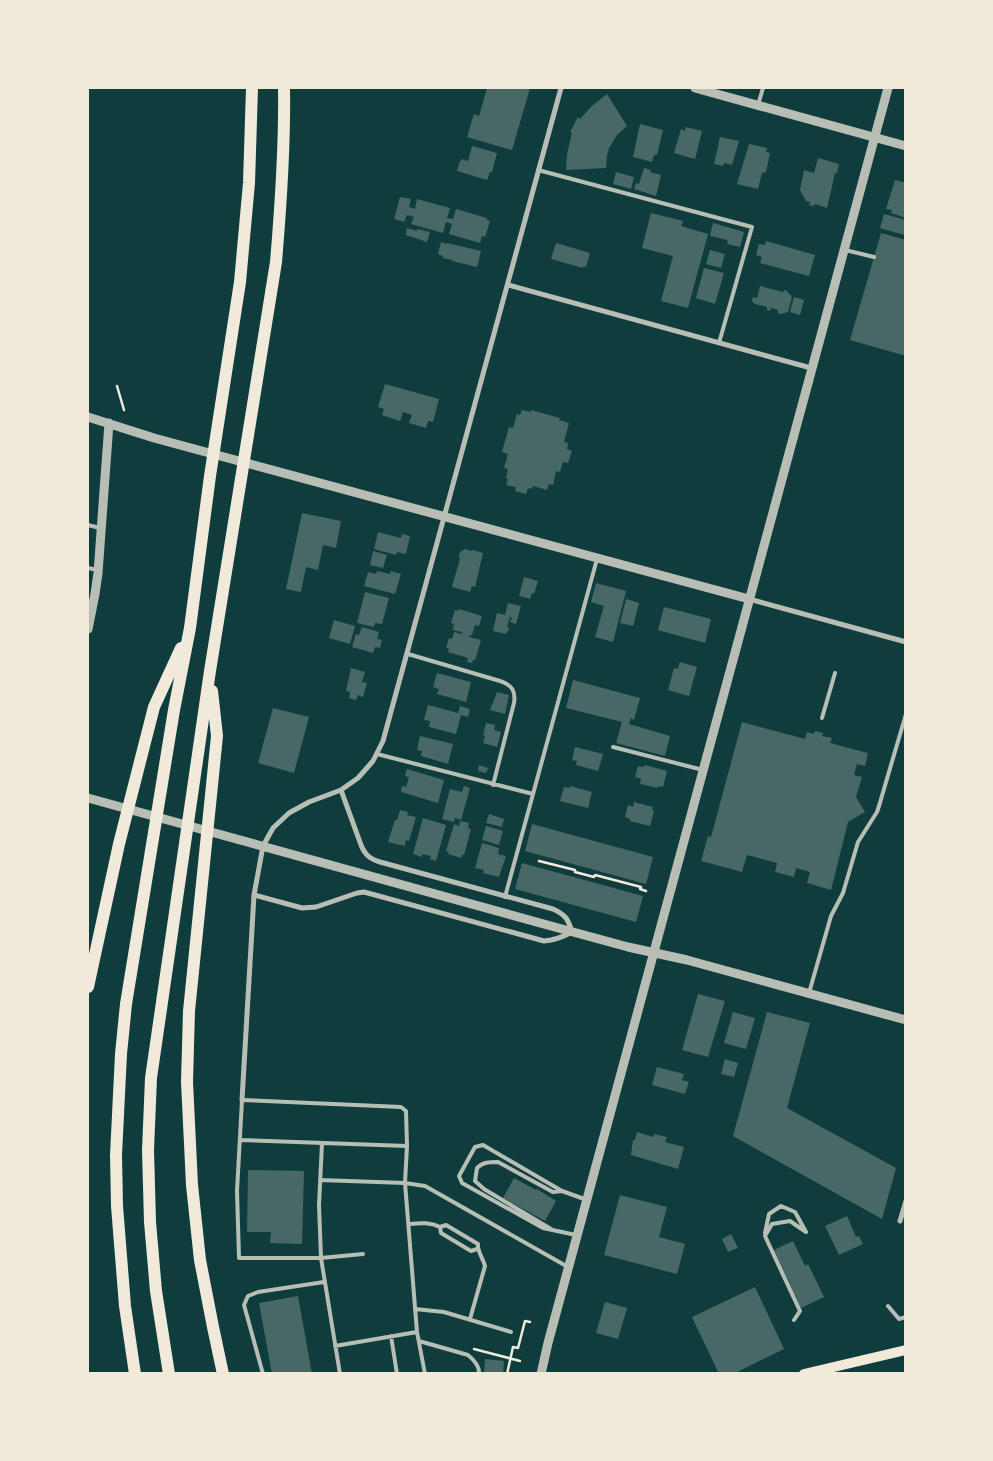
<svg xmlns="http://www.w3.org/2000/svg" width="993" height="1461" font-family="'Work Sans',sans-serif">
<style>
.building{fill:#486865}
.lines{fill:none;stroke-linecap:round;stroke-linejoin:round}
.path{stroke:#f1e9da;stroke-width:2.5}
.service{stroke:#b8beb3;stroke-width:4}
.minor{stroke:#b8beb3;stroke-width:5}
.tertiary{stroke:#b8beb3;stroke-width:9}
.secondary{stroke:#f1e9da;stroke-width:10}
.motorway{stroke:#f1e9da;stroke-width:12}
</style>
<rect width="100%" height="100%" fill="#0f3d3e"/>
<!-- building -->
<path class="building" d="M487,88H530L512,150L467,137L474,114L479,116Z
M607,94L627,126L617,135L609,148L607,156L606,168L566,170L567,154L572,133L570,132L578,117L580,119L593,105Z
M640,124L663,130L657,155H654L652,162L633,157Z
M686,127L702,131L695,159L674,153L681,129L685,131Z
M720,137L739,141L732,165L724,163L723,166L714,164Z
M749,144L767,148L766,152L770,153L766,172L762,173L758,189L737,184Z
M472,146L497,153L492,172H490L487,180L457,171L460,161H461L462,159L468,161Z
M818,158L839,164L837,173H835L827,208L815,204L814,206L809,205L810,202L806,201L800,190L804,170L814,173Z
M644,168L651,170L650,172L661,175L656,196L634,189L636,183L639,184Z
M616,172L634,177L631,189L613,184Z
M895,180L906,183V218L891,213L892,210L886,209Z
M400,197L411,199L409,207L415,209L417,199L450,208L447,218L453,219L456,209L487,218V220L490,221L485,237L482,236L480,243L449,234L452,224L446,222L443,233L411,224L414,217L407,215L404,222L394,219Z
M651,213L683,221L681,226L708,234L688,308L661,301L673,256L642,248Z
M884,214L906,220V229L904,235L880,228Z
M713,223L744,232L740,247L727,244L728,240L710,236Z
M407,228L417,231V229L430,232L427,242L406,235Z
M881,233L906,240V356L850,340Z
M766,241L815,255L809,276L760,263L762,257L756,255L759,244L765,245Z
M441,242L447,244V243L481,251L477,267L452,261V260L443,258V256L438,254Z
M556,243L590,253L586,267L583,266V268L551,259Z
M710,250L725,254L721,268L706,264Z
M704,268L724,273L715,304L696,298Z
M760,286L783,292L784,290L787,291L792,297L788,312L781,314L778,313V310L771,308L770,311L767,310V307L755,304L752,301L753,297L757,298Z
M794,297L804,300L800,315L790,312Z
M385,384L439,399L433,422L428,421L426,428L409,423L412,415L403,412L400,421L382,415L384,409L378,407Z
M522,410L531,412V410L560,418L559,420L569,423L564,442L568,443L567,449L572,451L568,463L563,462L560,472L556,471L553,485L549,484L547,490L533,486L532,489L528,488L526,494L515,491L516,487L506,485L508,479H506L508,469L504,468L508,454L502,452L509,427L513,428L517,414L520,415Z
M302,513L341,521L336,548L323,545L318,570L306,567L301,592L286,589Z
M378,532L401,538L402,534L410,536L406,554L397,552L396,555L374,549Z
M465,549L471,551L473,550L483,553L475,587L472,586L470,592L452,587L460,559L459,557L460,552Z
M373,551L387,555L383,568L370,565Z
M377,571L390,574L391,571L401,574L395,594L364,586L368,572L376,574Z
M524,577L538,581L534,594L532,593L530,599L519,596Z
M596,583L626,591L613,642L595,637L604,606L591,602Z
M365,592L389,598L382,624L375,623L374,627L357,623Z
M626,599L639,603L633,626L620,623Z
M508,603L521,606L516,624L510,622L512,617H510L507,627L509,628L507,633L506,632V634L493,631L497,613L505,615Z
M664,607L711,619L705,643L658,630Z
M459,609L482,616L479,626L475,625L472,635H470L469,637L481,640L475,660H473L472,663L467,662L468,658L448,652L449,649L446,648L449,638L452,639L454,632L462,634V632L453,630L454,624L451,623L455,610L458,611Z
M334,620L355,626L350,644L329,638Z
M362,627L379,632L377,639L382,640L380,648L375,647L373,653L352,647L356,634L359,635Z
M680,662L697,667L689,696L668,690L674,668L678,669Z
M351,668L365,672L362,682L367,683L363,697L358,695L356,700L349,698L350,692L346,691Z
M437,673L471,682L466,702L437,694L439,689L433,687Z
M573,680L640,698L634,720L631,718L629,724L670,736L665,756L616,743L622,722L566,708Z
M497,692L509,695L505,714L490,710Z
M428,705L458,713L460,706L470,709L468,717L461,715L456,734L429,727L430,721L424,720Z
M273,708L309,717L294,773L258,763Z
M742,722L805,739L807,732L814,734L815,731L823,733L822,736L832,738L830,743L868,753L865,766L857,764L854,775L862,777L856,797L865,812L848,822L831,890L807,883L810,872L796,868L794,877L775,872L777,863L747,855L742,872L701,861L708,836L711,837Z
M486,723L495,725L494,730L501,732L497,747L483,743L485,736L483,735Z
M420,736L453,744L448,764L421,756L422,751L417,750Z
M575,747L603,754L598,771L576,765L577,761L572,760Z
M479,765L488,768L486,773L478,771Z
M645,765L667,771L663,787L659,786L658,788L640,784L641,779L635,777L638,766L644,767Z
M407,769L444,780L438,803L401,792L402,786L406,787L409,777L405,776Z
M464,786L470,788L461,820L455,818L454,822L442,819L450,789L462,792Z
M570,786L592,792L588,808L560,801L564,787L570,788Z
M634,802L653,807L652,810L654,811L650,826L630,821V819L625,817L628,805L633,807Z
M400,810L408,812L407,815L416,817L409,841L406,840L405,846L388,842L395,820H397Z
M489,814L504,819L502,827L486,823Z
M423,818L446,825L436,861L430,859L431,856L422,854V857L413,854Z
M460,821L469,823L468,828L471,829L464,855H462L461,858L448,854L449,852L446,851L454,824L459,826Z
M532,824L653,857L646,884L525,851Z
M486,826L503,831L499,845L482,840Z
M482,843L499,848L498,854L506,856L499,877L483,873L484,870L475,868Z
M522,863L643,896L636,922L515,889Z
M698,994L725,1001L708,1057L682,1050Z
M733,1012L755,1018L746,1049L724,1043Z
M767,1012L810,1023L787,1108L896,1168L882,1219L733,1136Z
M725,1059L738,1063L734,1077L721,1074Z
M657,1067L684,1074L682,1080L689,1082L685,1094L652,1085Z
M637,1132L653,1137L654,1134L667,1137L665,1142L684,1147L678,1169L631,1155L633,1140H635Z
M248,1170L304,1171L302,1244L270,1243L271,1232H247Z
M514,1178L536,1190L537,1189L556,1201L545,1221L503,1198Z
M620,1195L667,1207L659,1237L685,1244L677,1274L604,1255Z
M847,1216L856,1237L859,1236L863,1244L839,1255L825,1226Z
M731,1234L738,1248L728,1252L722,1239Z
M793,1241L805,1266L808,1264L824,1297L801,1308L774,1250Z
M755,1287L784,1349L733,1374H719L692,1317Z
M298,1296L312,1374H272L259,1303Z
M605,1302L627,1308L618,1339L596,1333Z
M485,1359L504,1361L503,1374H484Z"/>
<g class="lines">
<!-- path -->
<path class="path" d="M117,386L124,410
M539,861L575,870V872L594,877L595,875L641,887L640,889L646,891
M474,1349L520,1361
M507,1374L513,1347L518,1348L525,1321L530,1322"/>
<!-- service -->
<path class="service" d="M758,105L763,88
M538,170L752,227L719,343
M845,250L874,257
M88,525L100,528
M88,568L98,570
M408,654L500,681C512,685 516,691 514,703L493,785
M822,718L835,673
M613,747L703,770
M377,754L533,794
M505,897L597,559
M809,993L831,916L843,893L858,842L877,812L879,806L906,714
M240,1140L407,1146
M322,1143L319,1205L321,1258H239L237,1191L242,1100L401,1107L406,1111L407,1146L405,1183L417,1332L425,1374
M320,1180L405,1183L425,1186L568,1267
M409,1224C420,1223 430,1222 440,1227L441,1233L471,1251L477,1249
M440,1227L446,1225L478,1244C477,1251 483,1258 485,1266L470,1319
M551,1229L484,1189L475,1181L477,1168C483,1162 489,1162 498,1162L553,1192L562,1191
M765,1233L769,1214L781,1206L795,1212L805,1230
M576,1235L543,1228L462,1183L459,1176L475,1147L483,1145L562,1191L587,1200
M888,1306L899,1319L906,1317
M415,1309L444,1312L511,1332
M794,1320L800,1311L765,1236L772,1224L790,1221L806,1232
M391,1336L397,1374
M419,1341L468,1355C474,1360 480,1366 479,1374
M335,1346L417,1332
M263,1374L244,1305L248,1296L258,1292L324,1282
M340,1374L321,1258L363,1254"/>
<!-- minor -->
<path class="minor" d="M508,285L811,368
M749,599L906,642
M254,895L302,908L316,907L357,893L364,892L544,941C555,940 563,937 572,932C568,919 566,915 553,909L380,862C370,859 365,855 361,845L341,790
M242,1100L254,895L263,846L273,828L289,813L309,802L341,790L358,778L373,761L383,741L561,88
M900,1221L906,1201"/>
<!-- tertiary -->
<path class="tertiary" d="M695,88L906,146
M88,417L154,438L749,599
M88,629L95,594L98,573L109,423
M88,798L551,926L628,947L687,960L906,1020
M541,1374L548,1343L888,88"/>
<!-- secondary -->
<path class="secondary" d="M804,1374L906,1350"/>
<!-- motorway -->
<path class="motorway" d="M212,691L217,736L189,1011L187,1082L192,1185L200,1260L213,1327L223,1374
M88,987L119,844L154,707L181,648
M135,1374L125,1306L117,1206L116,1155L121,1054L126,1004L174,710L190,628L210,476L240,282L249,183L252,88
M169,1374L156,1291L150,1222L148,1150L151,1078L210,671L276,262C281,203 285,146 284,88"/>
</g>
<!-- border -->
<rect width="993" height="1461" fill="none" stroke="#f1e9da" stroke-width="178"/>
</svg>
